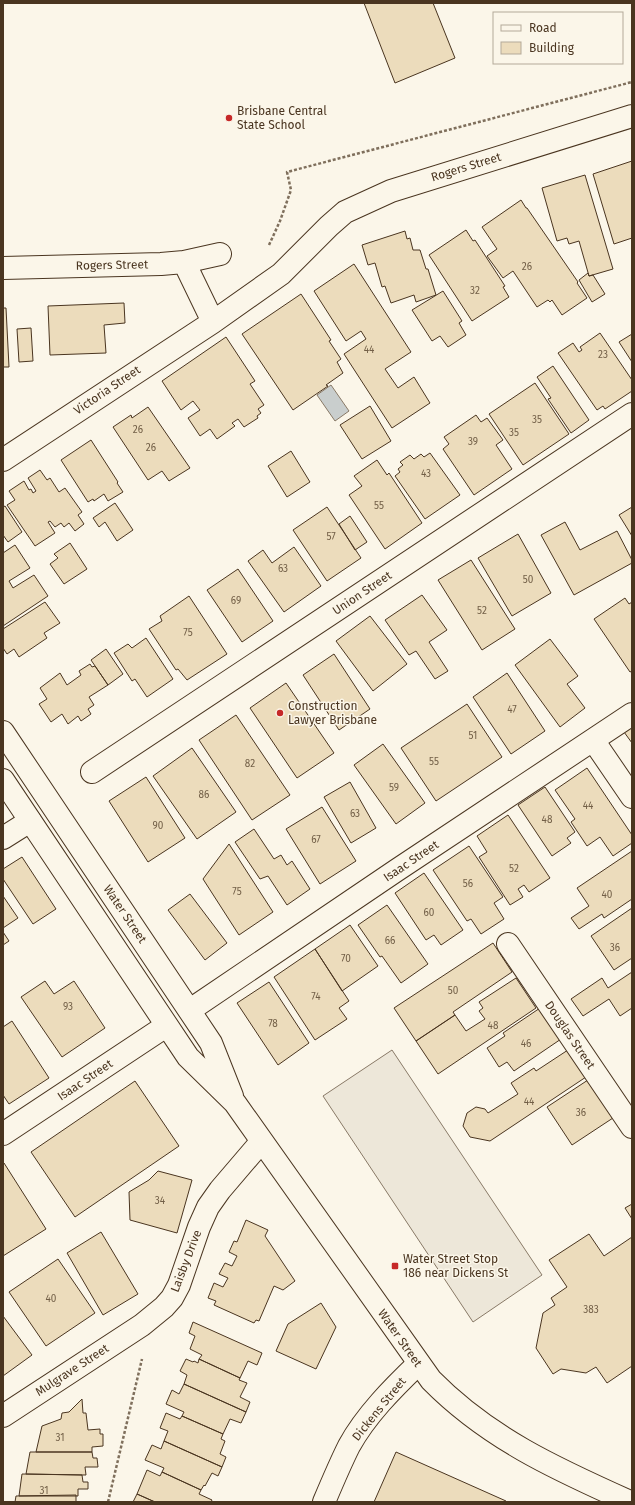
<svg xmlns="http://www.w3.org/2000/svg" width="635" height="1505" font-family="'Fira Sans',sans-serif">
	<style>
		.parking { fill: #ede7d9; stroke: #887966 }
		.water { fill: #c9cecd; stroke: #887966 }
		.building { fill: #ecdcbc; stroke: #4a3520 }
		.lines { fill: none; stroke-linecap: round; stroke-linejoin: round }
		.minor-casing { stroke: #4a3520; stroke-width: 24 }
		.major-casing { stroke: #4a3520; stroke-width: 24 }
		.path { stroke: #7f6f5c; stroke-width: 2.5; stroke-dasharray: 3 2; stroke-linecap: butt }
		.minor { stroke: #fbf6e9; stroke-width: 22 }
		.major { stroke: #fbf6e9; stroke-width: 22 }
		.poi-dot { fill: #c62828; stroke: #fbf6e9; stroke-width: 1.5 }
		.labels { text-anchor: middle; stroke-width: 3; stroke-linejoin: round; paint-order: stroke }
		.number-label { font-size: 10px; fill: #725f47 }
		.poi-label { font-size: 12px; fill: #4a3520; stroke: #fbf6e9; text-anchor: start }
		.street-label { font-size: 12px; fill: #4a3520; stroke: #fbf6e9 }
	</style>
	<rect width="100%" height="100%" fill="#fbf6e9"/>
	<path class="parking" d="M 392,1050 L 542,1275 L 473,1322 L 323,1096 Z"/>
	<path class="water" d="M 331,385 L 349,411 L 335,421 L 317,395 Z"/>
	<path class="building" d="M 364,3 L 433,3 L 455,58 L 395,83 Z
		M 632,161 L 632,238 L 614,244 L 593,174 Z
		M 585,175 L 613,269 L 589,276 L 579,241 L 569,244 L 567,238 L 557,241 L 542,188 Z
		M 521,200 L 526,208 L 527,208 L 578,282 L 577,283 L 587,298 L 562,315 L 552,300 L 550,302 L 548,300 L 537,307 L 513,271 L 503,278 L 487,256 L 497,249 L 482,227 Z
		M 466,230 L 473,241 L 475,240 L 505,286 L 503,287 L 509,297 L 472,321 L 429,255 Z
		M 405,231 L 407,239 L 410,238 L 413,250 L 420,250 L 426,269 L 428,269 L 436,295 L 416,302 L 414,295 L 391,303 L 385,286 L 382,287 L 375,263 L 368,265 L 362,245 Z
		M 354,264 L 411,352 L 385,369 L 398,388 L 414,377 L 430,403 L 392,428 L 344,354 L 366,339 L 361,331 L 346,341 L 314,291 Z
		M 588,273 L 589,276 L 593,275 L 605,294 L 592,302 L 579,280 Z
		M 443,291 L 462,321 L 459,323 L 466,335 L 448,347 L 440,336 L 432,341 L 412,310 Z
		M 301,294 L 331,340 L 329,341 L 341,359 L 337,362 L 343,373 L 326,385 L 328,386 L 293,410 L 242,334 Z
		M 124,303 L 125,323 L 104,325 L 106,353 L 50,355 L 48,306 Z
		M 3,308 L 6,308 L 9,367 L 3,367 Z
		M 31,328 L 33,361 L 19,362 L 17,329 Z
		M 600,333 L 632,380 L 632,391 L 605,409 L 603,406 L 597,410 L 558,353 L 573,343 L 579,352 L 582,350 L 580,347 Z
		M 632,334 L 632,362 L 619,342 Z
		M 226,337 L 255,381 L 250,384 L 264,405 L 258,409 L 261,413 L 257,416 L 258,418 L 244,427 L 238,419 L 232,423 L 235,426 L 217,439 L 210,429 L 200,436 L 188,418 L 200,410 L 193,401 L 181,410 L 162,381 Z
		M 553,366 L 589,420 L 571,433 L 548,399 L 551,398 L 537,377 Z
		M 535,383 L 569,434 L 523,465 L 489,414 Z
		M 370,406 L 391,441 L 362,459 L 340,425 Z
		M 148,407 L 190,468 L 169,481 L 162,471 L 148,480 L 113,427 L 131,415 L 132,418 Z
		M 476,415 L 481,422 L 487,418 L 503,440 L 496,445 L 512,469 L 474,495 L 443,449 L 449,444 L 444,437 Z
		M 91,440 L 118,482 L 117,483 L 123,492 L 108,501 L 104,494 L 94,501 L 93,499 L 88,502 L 61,460 Z
		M 291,451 L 310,482 L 287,497 L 268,466 Z
		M 430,453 L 460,495 L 425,519 L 395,476 L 400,472 L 398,469 L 403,465 L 400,462 L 410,455 L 414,459 L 421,454 L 424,457 Z
		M 377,460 L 387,475 L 389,473 L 422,523 L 385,549 L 349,495 L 362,486 L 354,476 Z
		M 40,470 L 47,480 L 50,478 L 59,492 L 65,488 L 82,512 L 78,515 L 84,524 L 75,531 L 69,523 L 64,527 L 61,523 L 55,527 L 50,521 L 48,522 L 55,533 L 35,546 L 7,505 L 15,500 L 9,491 L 24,481 L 29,490 L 31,489 L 33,493 L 36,491 L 28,478 Z
		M 115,503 L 133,530 L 117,541 L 105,522 L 99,527 L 93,518 Z
		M 5,506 L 22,532 L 8,542 L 3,535 L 3,507 Z
		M 327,507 L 361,558 L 327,581 L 293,530 Z
		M 632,507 L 632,536 L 619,515 Z
		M 350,516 L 367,542 L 355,550 L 339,524 Z
		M 565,522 L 580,550 L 617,531 L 632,560 L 632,563 L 574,595 L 541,535 Z
		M 518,534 L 551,593 L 512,616 L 478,558 Z
		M 70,543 L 87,569 L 64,584 L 50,564 L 58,558 L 54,554 Z
		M 15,545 L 30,568 L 9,581 L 13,588 L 34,575 L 48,596 L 3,626 L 3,553 Z
		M 294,547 L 321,586 L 284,612 L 248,561 L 263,550 L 272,563 Z
		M 471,560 L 515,629 L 482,650 L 438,580 Z
		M 238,569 L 273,621 L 242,642 L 207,590 Z
		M 422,595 L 447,630 L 429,642 L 448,671 L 435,679 L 416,651 L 409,655 L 385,620 Z
		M 189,596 L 227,654 L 187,680 L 178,669 L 176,670 L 149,629 L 162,621 L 160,616 Z
		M 625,598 L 629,604 L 632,602 L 632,671 L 630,672 L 594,619 Z
		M 45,602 L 60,623 L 44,633 L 47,638 L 19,657 L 14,649 L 7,654 L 3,648 L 3,629 Z
		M 370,616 L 407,664 L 373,691 L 336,641 Z
		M 146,638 L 173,679 L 147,697 L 135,679 L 132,681 L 114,653 L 128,644 L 132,648 Z
		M 550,639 L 578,676 L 567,684 L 585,708 L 560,727 L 515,665 Z
		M 106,649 L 123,674 L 108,685 L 91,660 Z
		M 334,654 L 370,709 L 339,730 L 303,675 Z
		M 90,664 L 92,667 L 95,666 L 108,685 L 89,697 L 94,705 L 88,709 L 91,714 L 81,721 L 78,716 L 68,724 L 62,714 L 51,722 L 39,704 L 47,699 L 40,688 L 60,673 L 67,685 L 81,675 L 79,671 Z
		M 507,673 L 545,731 L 511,754 L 473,697 Z
		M 286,683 L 334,753 L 297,778 L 250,708 Z
		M 467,704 L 502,757 L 436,801 L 401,748 Z
		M 236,715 L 290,795 L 252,820 L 199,740 Z
		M 632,727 L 632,743 L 624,732 Z
		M 383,744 L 425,803 L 396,824 L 354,765 Z
		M 192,748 L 236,812 L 197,839 L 153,776 Z
		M 587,768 L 632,835 L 632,843 L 613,856 L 600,837 L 587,846 L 571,822 L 575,819 L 555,790 Z
		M 146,777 L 185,838 L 148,862 L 109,801 Z
		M 350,782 L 376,828 L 351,843 L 324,797 Z
		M 545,787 L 575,832 L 567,838 L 571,843 L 552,856 L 518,805 Z
		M 322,807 L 356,861 L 320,884 L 286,829 Z
		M 508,815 L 550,878 L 529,892 L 524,885 L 518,889 L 523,897 L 510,905 L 479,857 L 487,852 L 477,836 Z
		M 254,829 L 274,859 L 281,855 L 287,865 L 292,861 L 310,889 L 287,905 L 268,876 L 260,879 L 235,842 Z
		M 229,844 L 273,912 L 239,935 L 203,879 Z
		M 469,846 L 503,897 L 494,903 L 504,919 L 481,934 L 471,919 L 467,921 L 433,870 Z
		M 632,851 L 632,899 L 604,918 L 602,914 L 579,929 L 571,918 L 589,906 L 577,888 Z
		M 22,857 L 56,909 L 33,924 L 3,879 L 3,869 Z
		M 424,873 L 463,930 L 441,945 L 434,935 L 426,940 L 395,893 Z
		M 190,894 L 227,943 L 205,960 L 168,910 Z
		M 3,896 L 18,918 L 3,928 Z
		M 387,905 L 428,964 L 401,983 L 382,956 L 380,957 L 358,925 Z
		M 632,908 L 632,958 L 614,970 L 591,936 Z
		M 350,925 L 378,966 L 342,991 L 315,949 Z
		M 3,932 L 9,941 L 3,945 Z
		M 493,943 L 512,972 L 453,1012 L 455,1015 L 416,1041 L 394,1008 Z
		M 315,949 L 349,1001 L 339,1008 L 347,1019 L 315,1040 L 274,977 Z
		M 632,972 L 632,1008 L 620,1016 L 609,999 L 583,1016 L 571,999 L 602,978 L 608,988 Z
		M 516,978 L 536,1008 L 438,1074 L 416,1041 L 455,1015 L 466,1031 L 485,1019 L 479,1011 L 483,1008 L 479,1002 Z
		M 45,981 L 54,994 L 74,981 L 105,1028 L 62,1057 L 21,997 Z
		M 269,982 L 309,1043 L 278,1065 L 237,1003 Z
		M 543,1006 L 564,1037 L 514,1071 L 507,1062 L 499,1067 L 487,1048 L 505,1036 L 503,1033 Z
		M 12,1021 L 49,1078 L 9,1104 L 3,1095 L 3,1027 Z
		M 571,1048 L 589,1075 L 490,1141 L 470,1137 L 463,1126 L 467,1113 L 476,1107 L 485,1109 L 488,1113 L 518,1094 L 511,1083 L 534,1068 L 536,1071 Z
		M 591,1078 L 616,1116 L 572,1145 L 547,1107 Z
		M 135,1081 L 179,1146 L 75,1217 L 31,1152 Z
		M 4,1163 L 46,1229 L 3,1256 L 3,1164 Z
		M 158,1171 L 192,1180 L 177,1233 L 130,1220 L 129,1192 L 149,1180 Z
		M 632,1204 L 632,1219 L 625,1208 Z
		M 246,1220 L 268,1230 L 265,1236 L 295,1281 L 283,1290 L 274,1286 L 259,1321 L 256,1320 L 254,1323 L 214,1305 L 216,1301 L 208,1298 L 214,1283 L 223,1287 L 228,1278 L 219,1274 L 225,1263 L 232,1266 L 237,1256 L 229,1252 L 234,1241 L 237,1242 Z
		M 101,1232 L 138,1294 L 103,1315 L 67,1253 Z
		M 589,1234 L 604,1256 L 632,1237 L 632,1366 L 607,1383 L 596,1367 L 586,1373 L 561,1369 L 553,1374 L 536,1348 L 543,1313 L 555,1305 L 551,1298 L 567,1287 L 549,1260 Z
		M 58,1259 L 95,1313 L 46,1346 L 9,1292 Z
		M 321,1303 L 336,1327 L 316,1369 L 276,1351 L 288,1324 Z
		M 3,1316 L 32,1355 L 3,1376 Z
		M 193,1322 L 262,1353 L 257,1365 L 248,1361 L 240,1378 L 199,1359 L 202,1355 L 190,1349 L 195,1336 L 189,1333 Z
		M 186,1359 L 193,1362 L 194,1361 L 198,1363 L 199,1359 L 240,1378 L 239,1380 L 247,1383 L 240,1397 L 250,1402 L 246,1412 L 184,1384 L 187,1375 L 180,1371 Z
		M 184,1384 L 246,1412 L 241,1423 L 230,1419 L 223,1434 L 182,1416 L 184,1412 L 166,1404 L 172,1390 L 179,1394 Z
		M 82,1399 L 83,1413 L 86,1413 L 88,1430 L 100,1429 L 100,1434 L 103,1434 L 103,1446 L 92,1447 L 92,1452 L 36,1452 L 42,1426 L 61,1419 L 62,1413 L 69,1412 Z
		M 166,1413 L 180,1419 L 182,1416 L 223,1434 L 221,1439 L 225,1441 L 220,1454 L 226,1457 L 222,1467 L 164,1441 L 168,1431 L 160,1428 Z
		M 164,1441 L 222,1467 L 218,1476 L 212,1473 L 205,1486 L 204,1485 L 201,1490 L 162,1472 L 164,1468 L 145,1460 L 152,1445 L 161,1449 Z
		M 30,1452 L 92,1452 L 93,1458 L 97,1458 L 98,1467 L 85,1467 L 86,1475 L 26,1474 Z
		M 396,1452 L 506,1501 L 505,1502 L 374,1502 Z
		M 147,1470 L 160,1476 L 162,1472 L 201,1490 L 199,1494 L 212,1500 L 211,1502 L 155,1502 L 137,1494 Z
		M 22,1474 L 82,1475 L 83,1482 L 88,1482 L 88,1489 L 78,1489 L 78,1496 L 19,1496 Z
		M 137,1494 L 155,1502 L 133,1502 Z
		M 76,1495 L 76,1502 L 83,1502 L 15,1502 L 16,1496 Z"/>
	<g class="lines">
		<g class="minor-casing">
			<path id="minor" d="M 184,262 L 213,322
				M 3,268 L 161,264 L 184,262 L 220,254
				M 3,460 L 213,322 L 281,274 L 329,226 L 345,212 L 391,191 L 632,116
				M 593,740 L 632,797
				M 92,772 L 632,414
				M 3,838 L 30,821
				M 508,944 L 632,1127
				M 190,1010 L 397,870 L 632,714
				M 3,1134 L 166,1026
				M 3,1416 L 142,1325 L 164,1307 L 172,1298 L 179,1285 L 199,1227 L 208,1207 L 220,1190 L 261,1142
				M 324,1502 C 332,1483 340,1464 349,1446 C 366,1415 393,1388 418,1364"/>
		</g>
		<g class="major-casing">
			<path id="major" d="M 3,732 L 211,1043 L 232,1096
				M 3,780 L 188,1057 L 235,1103 L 431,1380 C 488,1438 556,1469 630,1502"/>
		</g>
		<path class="path" d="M 269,245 L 280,221 L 291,190 L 287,172 L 632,82
			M 108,1502 L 142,1359"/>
		<use href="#minor" class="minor"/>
		<use href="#major" class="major"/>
	</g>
	<g class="poi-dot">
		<circle cx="229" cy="118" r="4"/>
		<circle cx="280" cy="713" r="4"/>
		<rect x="391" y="1262" width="8" height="8" rx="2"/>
	</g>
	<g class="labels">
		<g class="number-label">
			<text x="527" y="270">26</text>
			<text x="475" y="294">32</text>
			<text x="369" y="353">44</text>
			<text x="603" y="358">23</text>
			<text x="537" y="423">35</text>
			<text x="138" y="433">26</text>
			<text x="514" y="436">35</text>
			<text x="473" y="445">39</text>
			<text x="151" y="451">26</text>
			<text x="426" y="477">43</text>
			<text x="379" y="509">55</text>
			<text x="331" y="540">57</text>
			<text x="283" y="572">63</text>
			<text x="528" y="583">50</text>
			<text x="236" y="604">69</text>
			<text x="482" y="614">52</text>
			<text x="188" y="636">75</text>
			<text x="512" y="713">47</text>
			<text x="473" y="739">51</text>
			<text x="434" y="765">55</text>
			<text x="250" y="767">82</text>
			<text x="394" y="791">59</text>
			<text x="204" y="798">86</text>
			<text x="588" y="809">44</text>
			<text x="355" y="817">63</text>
			<text x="547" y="823">48</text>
			<text x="158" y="829">90</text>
			<text x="316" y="843">67</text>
			<text x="514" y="872">52</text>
			<text x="468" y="887">56</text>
			<text x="237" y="895">75</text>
			<text x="607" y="898">40</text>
			<text x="429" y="916">60</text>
			<text x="390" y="944">66</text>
			<text x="615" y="951">36</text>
			<text x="346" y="962">70</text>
			<text x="453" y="994">50</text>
			<text x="316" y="1000">74</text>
			<text x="68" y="1010">93</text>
			<text x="273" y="1027">78</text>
			<text x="493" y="1029">48</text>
			<text x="526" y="1047">46</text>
			<text x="529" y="1105">44</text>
			<text x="581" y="1116">36</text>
			<text x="160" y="1204">34</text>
			<text x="51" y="1302">40</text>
			<text x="591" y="1313">383</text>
			<text x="60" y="1441">31</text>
			<text x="44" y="1494">31</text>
		</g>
		<g class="poi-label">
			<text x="237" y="115">Brisbane Central<tspan x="237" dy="14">State School</tspan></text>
			<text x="288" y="710">Construction<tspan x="288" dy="14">Lawyer Brisbane</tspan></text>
			<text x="403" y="1263">Water Street Stop<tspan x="403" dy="14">186 near Dickens St</tspan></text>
		</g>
		<g class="street-label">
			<text transform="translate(466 167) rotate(-17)" y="4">Rogers Street</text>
			<text transform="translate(112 265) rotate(-1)" y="4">Rogers Street</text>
			<text transform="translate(107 390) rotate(-34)" y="4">Victoria Street</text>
			<text transform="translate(362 593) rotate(-34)" y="4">Union Street</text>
			<text transform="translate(411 861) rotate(-34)" y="4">Isaac Street</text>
			<text transform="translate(125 914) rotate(56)" y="4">Water Street</text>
			<text transform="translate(570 1035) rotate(56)" y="4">Douglas Street</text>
			<text transform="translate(85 1080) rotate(-34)" y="4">Isaac Street</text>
			<text transform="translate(186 1261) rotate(-69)" y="4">Laisby Drive</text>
			<text transform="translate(400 1338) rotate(55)" y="4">Water Street</text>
			<text transform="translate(72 1370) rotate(-33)" y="4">Mulgrave Street</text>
			<text transform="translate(379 1409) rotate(-51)" y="4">Dickens Street</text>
		</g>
	</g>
	<rect width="635" height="1505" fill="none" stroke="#4a3520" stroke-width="8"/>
	<rect x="493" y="12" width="130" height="52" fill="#fbf6e9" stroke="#b4a999"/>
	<rect x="501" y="25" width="20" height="6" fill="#fbf6e9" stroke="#b4a999"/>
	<text x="529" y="32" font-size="12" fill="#4a3520">Road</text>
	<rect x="501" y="42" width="20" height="12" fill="#ecdcbc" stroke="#b4a999"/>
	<text x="529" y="52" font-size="12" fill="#4a3520">Building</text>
</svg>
